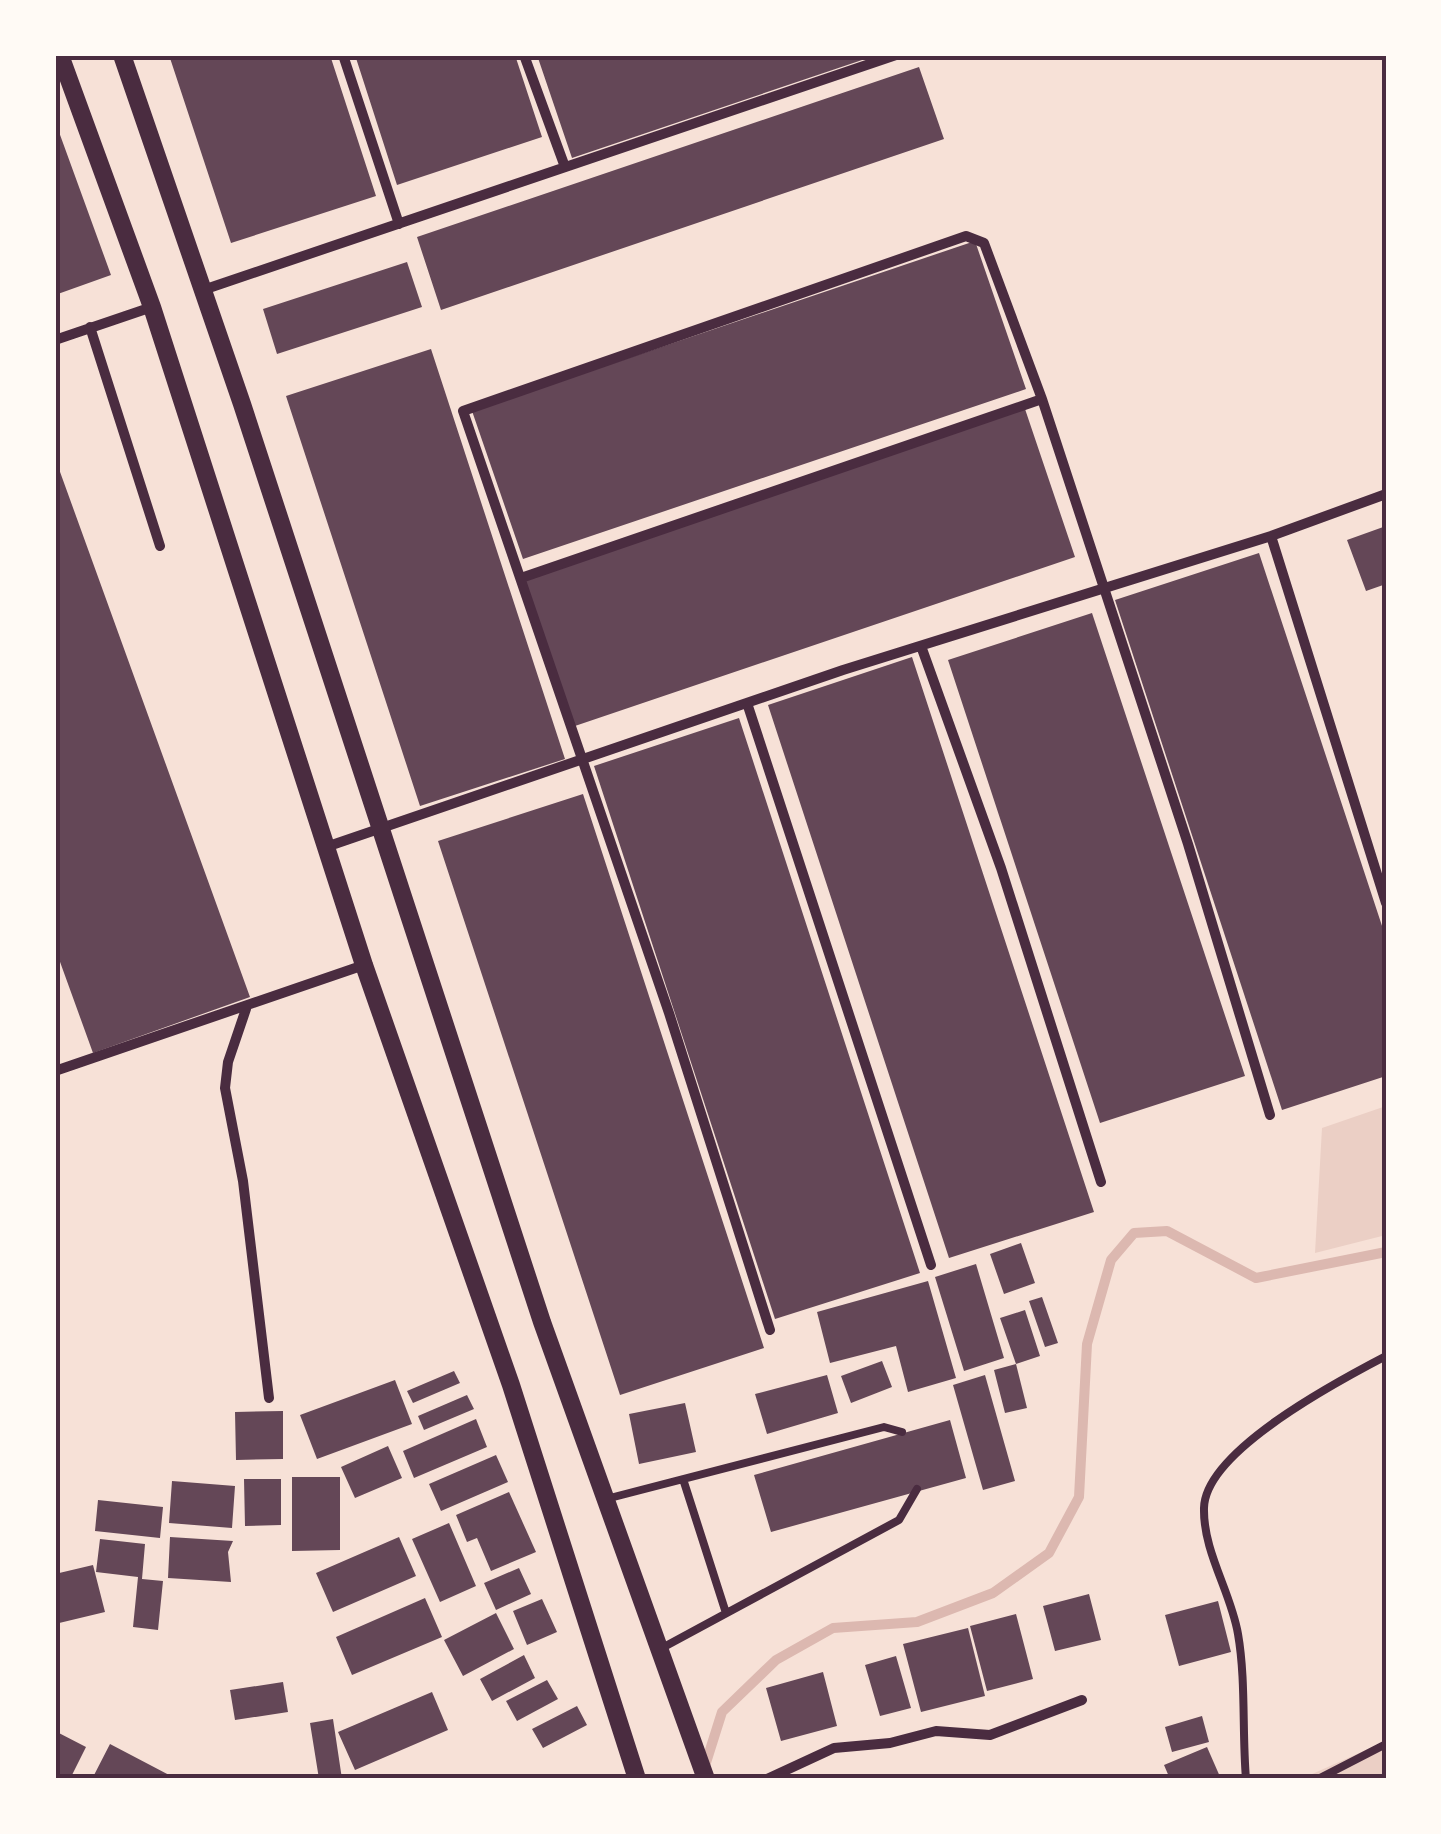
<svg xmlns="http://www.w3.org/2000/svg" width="1441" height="1834" font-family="'Alegreya Sans',sans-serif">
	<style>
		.green { fill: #ebcfc5 }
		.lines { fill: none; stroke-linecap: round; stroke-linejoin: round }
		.stream { stroke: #dcb8b0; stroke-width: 10 }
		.building { fill: #644757 }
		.service { stroke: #4a2c40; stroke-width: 8 }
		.minor { stroke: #4a2c40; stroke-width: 10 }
		.tertiary { stroke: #4a2c40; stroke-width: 18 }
		.neatline { fill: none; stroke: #4a2c40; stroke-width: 4 }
	</style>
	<rect width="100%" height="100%" fill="#f7e1d7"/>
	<path class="green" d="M 1386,1106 L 1386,1235 L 1315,1253 L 1322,1128 Z
		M 1386,1741 L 1386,1779 L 1301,1779 Z"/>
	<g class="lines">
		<path class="stream" d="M 704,1769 L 722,1712 L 776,1660 L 833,1628 L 917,1622 L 993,1593 L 1049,1553 L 1079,1497 L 1087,1344 L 1111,1260 L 1134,1233 L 1167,1231 L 1256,1278 L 1386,1252"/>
	</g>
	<path class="building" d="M 169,55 L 330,55 L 376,196 L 231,243 Z
		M 355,55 L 515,55 L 542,137 L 397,185 Z
		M 537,55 L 874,55 L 874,56 L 572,158 Z
		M 919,67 L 944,139 L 441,310 L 417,237 Z
		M 55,121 L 111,275 L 55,295 Z
		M 975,241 L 1026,389 L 523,559 L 472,411 Z
		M 407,262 L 422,307 L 277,354 L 263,309 Z
		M 431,349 L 565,759 L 420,806 L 286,396 Z
		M 1025,409 L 1075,557 L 572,727 L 522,580 Z
		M 55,458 L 250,997 L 93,1053 L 55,948 Z
		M 1386,526 L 1386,584 L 1366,591 L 1347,540 Z
		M 1259,553 L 1386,938 L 1386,1076 L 1282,1110 L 1115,600 Z
		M 1092,613 L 1245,1076 L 1100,1123 L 948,660 Z
		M 912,657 L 1094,1212 L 949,1258 L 768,705 Z
		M 739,718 L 920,1273 L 775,1319 L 594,766 Z
		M 583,794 L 764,1348 L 620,1395 L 438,841 Z
		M 1021,1243 L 1035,1283 L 1004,1294 L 990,1254 Z
		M 976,1264 L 1004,1358 L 964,1371 L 935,1277 Z
		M 928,1281 L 956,1378 L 908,1392 L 896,1346 L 830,1363 L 817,1312 Z
		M 1042,1297 L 1058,1343 L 1045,1347 L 1029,1301 Z
		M 1025,1310 L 1040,1356 L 1016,1364 L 1027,1408 L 1005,1413 L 994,1370 L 1016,1364 L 1000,1318 Z
		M 882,1361 L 892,1387 L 851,1403 L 841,1376 Z
		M 454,1371 L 460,1383 L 413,1403 L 407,1391 Z
		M 827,1375 L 838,1413 L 767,1434 L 755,1394 Z
		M 985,1375 L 1015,1481 L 983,1490 L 953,1385 Z
		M 395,1380 L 412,1424 L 317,1459 L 300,1415 Z
		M 467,1395 L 474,1409 L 424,1430 L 418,1416 Z
		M 685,1403 L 696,1452 L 639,1464 L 629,1414 Z
		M 283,1411 L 283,1459 L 236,1460 L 235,1412 Z
		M 476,1419 L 487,1447 L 414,1478 L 403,1451 Z
		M 950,1420 L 966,1478 L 771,1532 L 754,1475 Z
		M 388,1446 L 402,1478 L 355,1498 L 341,1467 Z
		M 496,1455 L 508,1482 L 441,1511 L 429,1484 Z
		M 292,1477 L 340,1477 L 340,1550 L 292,1551 Z
		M 244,1479 L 281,1479 L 281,1525 L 245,1526 Z
		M 172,1481 L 235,1486 L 232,1528 L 169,1523 Z
		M 509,1492 L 536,1552 L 491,1571 L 477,1538 L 467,1542 L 456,1515 Z
		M 98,1500 L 163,1507 L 160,1538 L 95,1531 Z
		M 449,1523 L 476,1586 L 440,1602 L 412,1539 Z
		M 170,1537 L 233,1541 L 228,1552 L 231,1582 L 168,1578 Z
		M 399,1537 L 416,1576 L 333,1612 L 316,1573 Z
		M 100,1539 L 145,1544 L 142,1579 L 163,1581 L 158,1630 L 133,1627 L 138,1577 L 96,1572 Z
		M 93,1565 L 105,1612 L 55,1624 L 55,1574 Z
		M 519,1568 L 531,1594 L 496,1610 L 484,1583 Z
		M 1089,1594 L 1101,1640 L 1055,1651 L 1043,1606 Z
		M 425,1598 L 442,1637 L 352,1675 L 336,1637 Z
		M 542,1599 L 557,1632 L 527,1645 L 513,1611 Z
		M 1218,1601 L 1231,1652 L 1179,1666 L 1165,1615 Z
		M 496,1613 L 514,1649 L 463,1676 L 444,1640 Z
		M 1016,1614 L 1033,1679 L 987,1691 L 970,1626 Z
		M 968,1628 L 985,1696 L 921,1712 L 903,1644 Z
		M 524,1655 L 535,1678 L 492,1701 L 480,1679 Z
		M 896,1656 L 911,1708 L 880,1716 L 865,1665 Z
		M 823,1672 L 837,1726 L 781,1741 L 766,1688 Z
		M 547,1680 L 558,1699 L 517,1721 L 506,1701 Z
		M 283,1682 L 288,1712 L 235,1720 L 230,1690 Z
		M 432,1692 L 448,1730 L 355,1770 L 338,1732 Z
		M 577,1706 L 587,1725 L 543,1748 L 532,1729 Z
		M 1202,1716 L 1209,1742 L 1172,1752 L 1165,1727 Z
		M 333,1719 L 342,1779 L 319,1779 L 310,1723 Z
		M 55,1731 L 86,1747 L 70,1779 L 55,1779 Z
		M 110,1744 L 171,1776 L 169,1779 L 92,1779 Z
		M 1207,1747 L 1221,1779 L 1170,1779 L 1164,1765 Z"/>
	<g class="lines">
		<path class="service" d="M 683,1479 L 726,1613
			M 606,1499 L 884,1427 L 902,1432
			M 662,1648 L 899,1520 L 917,1489
			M 1246,1779 C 1242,1731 1246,1680 1238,1634 C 1231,1592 1203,1552 1204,1508 C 1205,1451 1338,1381 1386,1356
			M 1318,1779 L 1386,1744"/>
		<path class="minor" d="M 343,55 L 399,224
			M 524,55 L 565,167
			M 203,290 L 896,55
			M 90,327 L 160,546
			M 55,340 L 152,307
			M 1271,536 L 1386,903
			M 521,578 L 1042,399
			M 921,646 L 1001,868 L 1101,1182
			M 747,703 L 931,1265
			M 326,847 L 843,670 L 1271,536 L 1386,494
			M 246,1009 L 228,1062 L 225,1088 L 243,1181 L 269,1398
			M 55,1071 L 364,965
			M 770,1330 L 669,1013 L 463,411 L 966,236 L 984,243 L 1042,399 L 1188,844 L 1270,1115
			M 767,1779 L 834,1748 L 890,1743 L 936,1731 L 990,1735 L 1082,1700"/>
		<path class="tertiary" d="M 60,55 L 152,307 L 364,965 L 511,1385 L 637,1779
			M 122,55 L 242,404 L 542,1322 L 706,1779"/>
	</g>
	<rect width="1441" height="1834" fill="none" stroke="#fffaf5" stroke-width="115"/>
	<rect x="58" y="58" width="1326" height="1718" class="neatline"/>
</svg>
